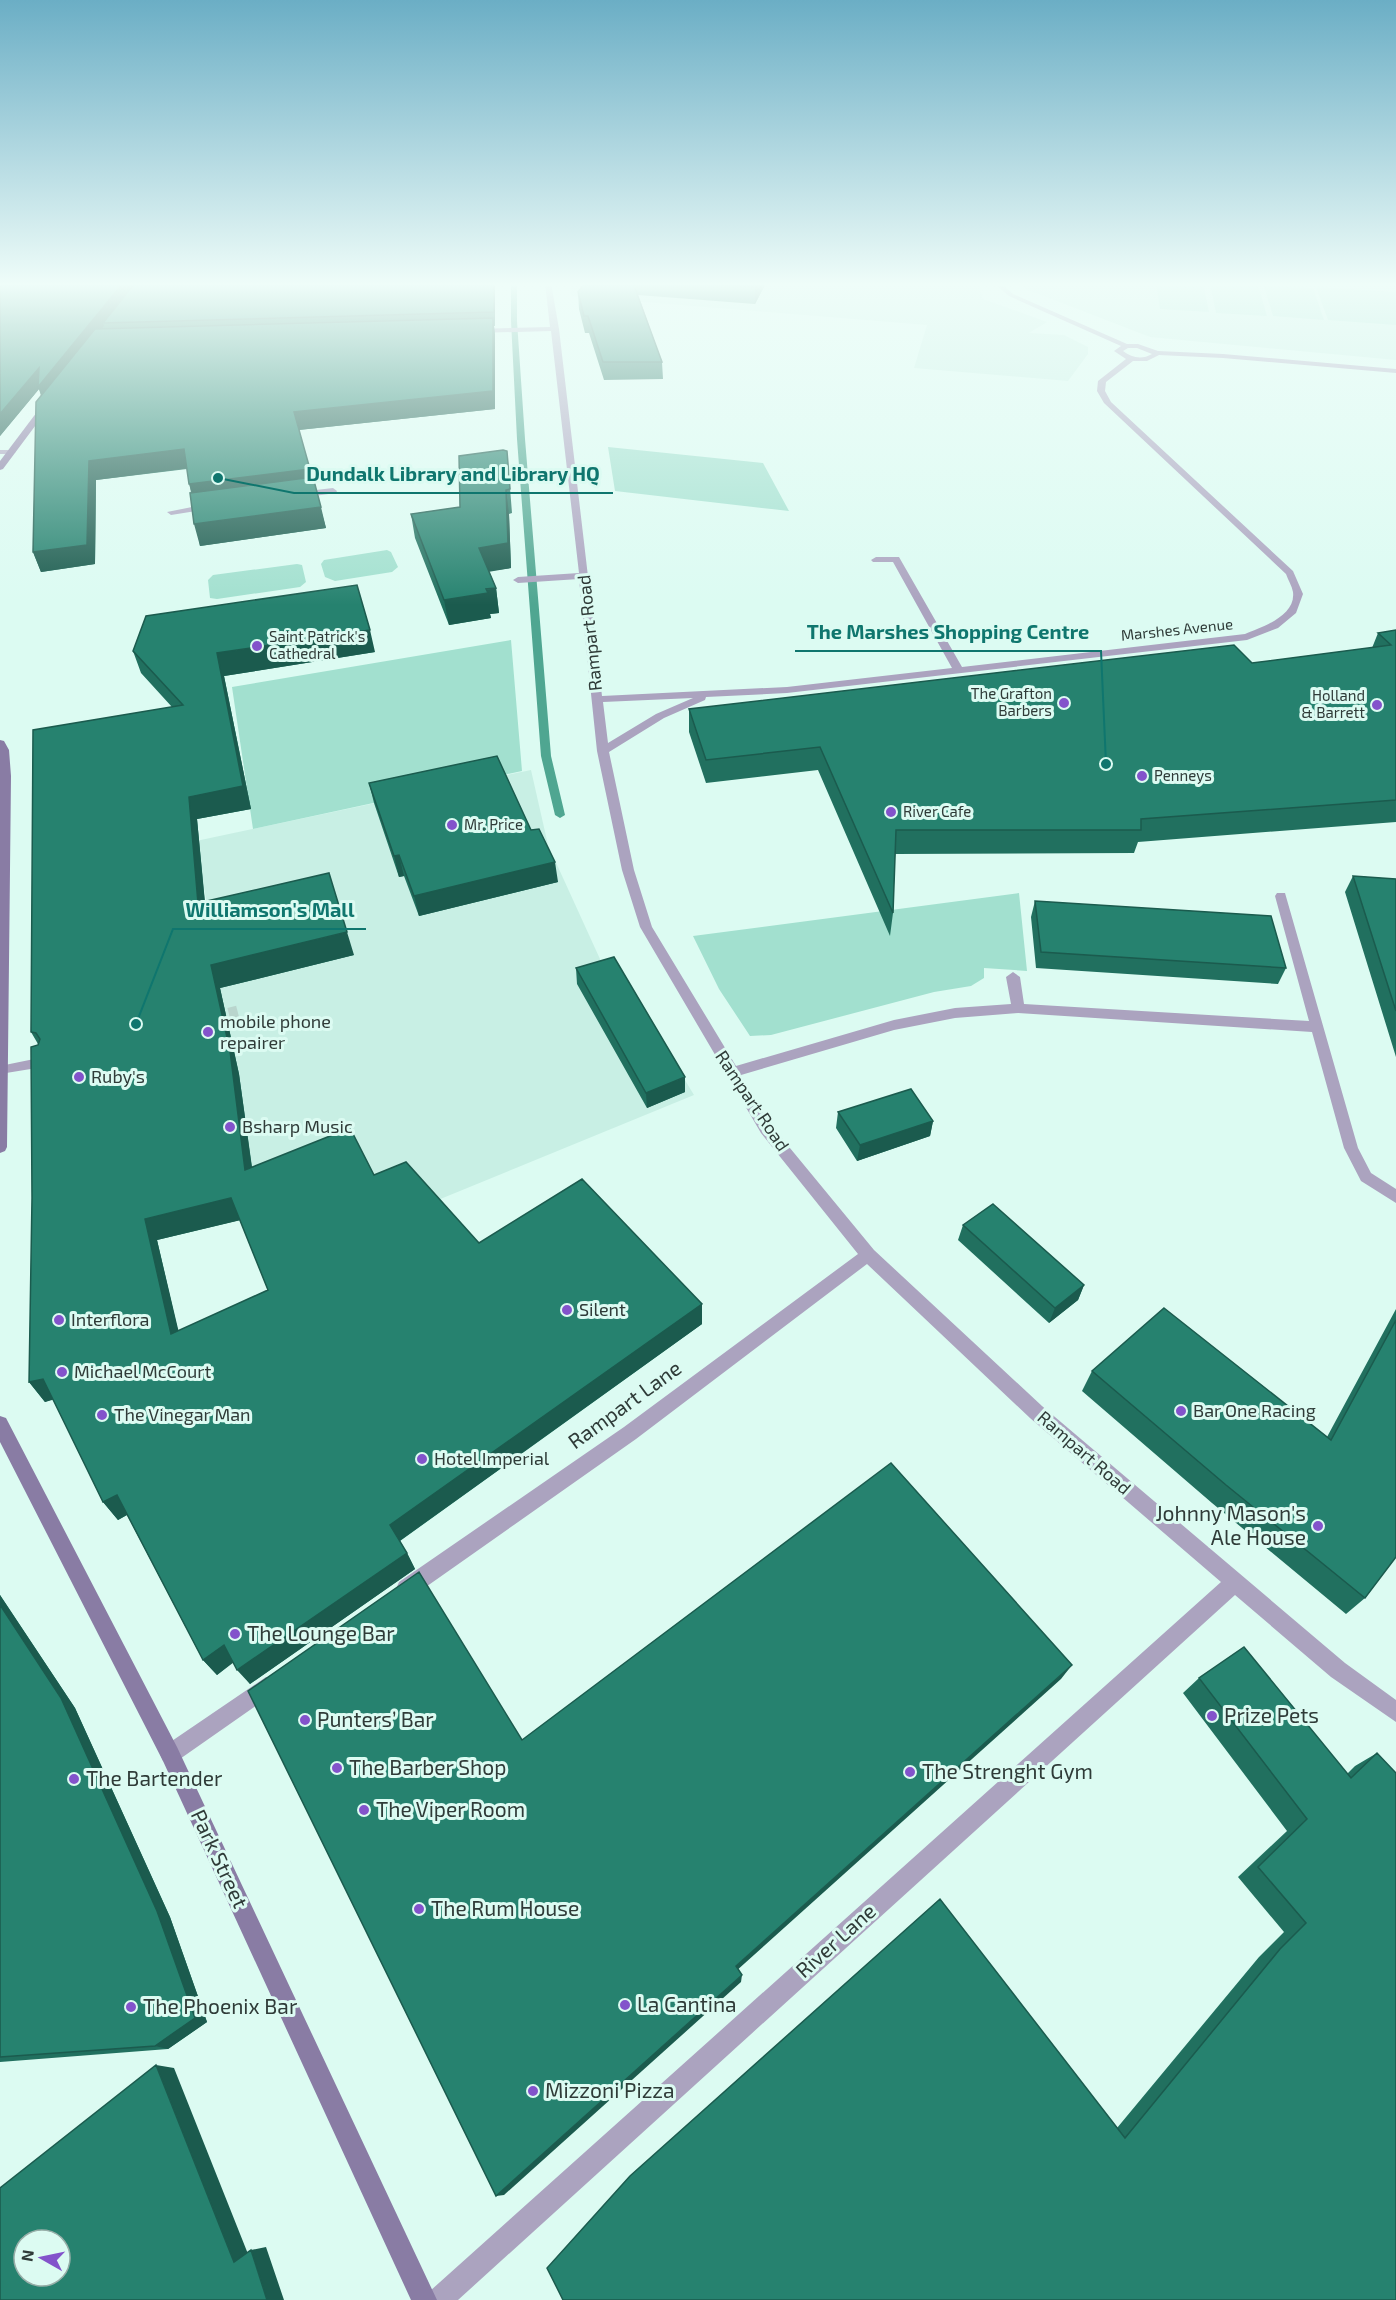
<svg xmlns="http://www.w3.org/2000/svg" width="1396" height="2300" font-family="'Exo 2',sans-serif">
	<style>
		.built { fill: #c8efe4 }
		.green { fill: #a2e0cf }
		.lines { fill: none; stroke-linecap: round; stroke-linejoin: round }
		.stream { fill: #4fa691; fill-rule: evenodd }
		.street-tunnel { stroke: #b9d5cd; stroke-width: 15; stroke-dasharray: 15 8; stroke-linecap: butt }
		.street { fill: #aba3bf; fill-rule: evenodd }
		.secondary { fill: #897ca4; fill-rule: evenodd }
		.wall { fill: #21705f; fill-rule: evenodd }
		.shaded-wall { fill: #1b5b4e }
		.building { fill: #26826f; stroke: #1b5b4e; stroke-width: 1.5; fill-rule: evenodd }
		.poi-dot { fill: #8353cb; stroke: #dcfbf2; stroke-width: 2 }
		.labels { text-anchor: middle; stroke-width: 6; stroke-linejoin: round; paint-order: stroke }
		.far-street-label { font-size: 15px; fill: #2f3b38; stroke: #dcfbf2 }
		.far-poi-label { font-size: 15px; fill: #2f3b38; stroke: #dcfbf2; text-anchor: start }
		.street-label { font-size: 18px; fill: #2f3b38; stroke: #dcfbf2 }
		.poi-label { font-size: 18px; fill: #2f3b38; stroke: #dcfbf2; text-anchor: start }
		.near-street-label { font-size: 21px; fill: #2f3b38; stroke: #dcfbf2 }
		.near-poi-label { font-size: 21px; fill: #2f3b38; stroke: #dcfbf2; text-anchor: start }
		.leader { fill: none; stroke: #0f766e; stroke-width: 2 }
		.callout-dot { fill: #0f766e; stroke: #dcfbf2; stroke-width: 2 }
		.callout-label { font-size: 20px; text-anchor: middle; font-weight: bold; fill: #0f766e; stroke: #dcfbf2; stroke-width: 6; stroke-linejoin: round; paint-order: stroke }
	</style>
	<rect width="100%" height="100%" fill="#dcfbf2"/>
	<path class="built" d="M 570,283 L 978,283 L 983,299 L 1047,322 L 1029,333 L 1064,335 L 1088,347 L 1088,354 L 1068,381 L 914,368 L 927,325 L 571,296 Z
		M 1016,283 L 1396,283 L 1396,360 L 1150,337 L 1031,291 Z
		M 531,770 L 548,845 L 605,970 L 616,966 L 694,1095 L 262,1272 L 227,1190 L 210,922 L 196,841 Z"/>
	<path class="green" d="M 1156,283 L 1203,283 L 1209,312 L 1160,309 Z
		M 1210,283 L 1258,285 L 1267,316 L 1216,313 Z
		M 1264,286 L 1313,288 L 1324,320 L 1273,316 Z
		M 1316,287 L 1396,292 L 1396,325 L 1328,320 Z
		M 608,447 L 763,463 L 789,511 L 615,491 Z
		M 387,550 L 391,552 L 398,567 L 392,572 L 335,581 L 325,577 L 321,564 L 324,560 Z
		M 297,564 L 302,565 L 306,582 L 300,587 L 217,599 L 210,598 L 208,580 L 213,575 Z
		M 511,640 L 522,771 L 253,829 L 232,687 Z
		M 1019,893 L 1027,971 L 984,968 L 984,978 L 971,986 L 934,992 L 771,1035 L 750,1036 L 719,989 L 693,936 Z"/>
	<g class="lines">
		<path class="stream" d="M 511,283 L 517,283 L 517,321 L 525,439 L 551,756 L 565,815 L 560,818 L 555,815 L 541,756 L 517,439 L 511,321 Z"/>
		<path class="street-tunnel" d="M 207,1021 L 238,1013"/>
		<path class="street" d="M 545,283 L 551,283 L 559,329 L 602,696 L 787,687 L 952,668 L 893,562 L 873,562 L 871,560 L 876,557 L 899,557 L 962,667 L 1245,634 C 1262,627 1296,616 1293,592 C 1292,586 1288,580 1286,574 L 1104,403 L 1097,391 L 1098,381 L 1126,359 L 1114,351 L 1121,346 L 1009,296 L 994,283 L 1001,283 L 1013,294 L 1127,344 L 1138,344 L 1158,351 L 1223,354 L 1396,369 L 1396,373 L 1223,358 L 1159,355 L 1147,361 L 1133,361 L 1106,382 L 1105,391 L 1111,402 L 1293,571 L 1303,594 L 1296,613 L 1278,628 L 1247,640 L 787,693 L 706,697 L 705,700 L 664,718 L 609,752 L 634,870 L 652,927 L 736,1066 L 894,1020 L 955,1008 L 1011,1004 L 1006,977 L 1013,972 L 1020,977 L 1024,1004 L 1309,1021 L 1275,896 L 1277,893 L 1285,893 L 1358,1148 L 1371,1173 L 1396,1189 L 1396,1203 L 1361,1181 L 1344,1148 L 1312,1032 L 1018,1013 L 955,1018 L 894,1030 L 741,1075 L 771,1125 L 874,1250 L 1042,1406 L 1345,1663 L 1396,1700 L 1396,1722 L 1331,1677 L 1235,1595 L 458,2300 L 426,2300 L 430,2291 L 1221,1582 L 1030,1418 L 867,1264 L 636,1439 L 413,1596 L 406,1599 L 399,1596 L 396,1589 L 399,1582 L 624,1427 L 858,1254 L 761,1133 L 640,927 L 622,870 L 597,751 L 579,579 L 518,583 L 513,580 L 518,577 L 579,573 L 551,331 L 475,333 L 471,331 L 475,329 L 550,327 ZM 1128,348 L 1137,348 L 1152,354 C 1142,360 1132,358 1123,351 ZM 693,698 L 656,714 L 608,743 L 603,702 Z
			M 0,450 L 12,450 L 16,452 L 12,454 L 0,454 Z
			M 333,488 L 337,491 L 336,493 L 299,498 L 295,495 L 299,492 Z
			M 212,503 L 215,504 L 215,508 L 171,515 L 167,512 Z
			M 44,1057 L 49,1058 L 51,1062 L 49,1066 L 0,1074 L 0,1066 Z
			M 266,1677 L 273,1680 L 276,1687 L 273,1694 L 177,1761 L 170,1764 L 163,1761 L 160,1754 L 163,1747 Z"/>
		<path class="secondary" d="M 46,400 L 53,402 L 3,469 L 0,470 L 0,461 Z
			M 0,740 L 4,741 L 9,750 L 11,776 L 7,1147 L 5,1151 L 0,1153 Z
			M 0,1416 L 6,1418 L 177,1747 L 437,2300 L 411,2300 L 163,1761 L 0,1442 Z"/>
	</g>
	<path class="wall" d="M 0,283 L 495,283 L 495,326 L 494,326 L 495,335 L 495,409 L 299,430 L 326,528 L 200,546 L 187,469 L 96,480 L 95,564 L 41,572 L 33,552 L 41,396 L 39,389 L 0,436 Z
		M 585,283 L 766,283 L 755,304 L 638,295 L 662,362 L 663,379 L 604,380 L 589,333 L 585,333 L 579,309 L 578,292 Z
		M 509,475 L 512,513 L 509,514 L 511,568 L 489,571 L 496,588 L 499,613 L 490,614 L 491,618 L 449,625 L 415,538 L 411,514 L 460,507 Z
		M 1396,630 L 1396,822 L 1138,842 L 1134,853 L 895,854 L 893,913 L 890,936 L 818,770 L 706,783 L 689,732 L 689,709 L 1252,663 L 1372,648 L 1378,633 Z
		M 133,651 L 375,652 L 224,676 L 251,809 L 197,819 L 205,902 L 354,955 L 220,988 L 239,1074 L 252,1167 L 374,1175 L 479,1243 L 702,1304 L 702,1324 L 400,1541 L 407,1553 L 415,1569 L 250,1684 L 233,1662 L 217,1675 L 203,1660 L 127,1515 L 118,1520 L 103,1502 L 53,1399 L 45,1402 L 29,1382 L 38,1044 L 31,1032 L 172,707 L 141,673 ZM 240,1220 L 268,1290 L 178,1331 L 157,1240 Z
		M 369,783 L 531,830 L 558,882 L 419,916 L 404,876 L 399,877 L 374,803 Z
		M 1353,876 L 1396,879 L 1396,1057 L 1345,892 Z
		M 1035,901 L 1286,968 L 1278,984 L 1036,968 L 1031,917 Z
		M 576,968 L 685,1092 L 647,1108 L 577,984 Z
		M 838,1112 L 933,1121 L 930,1136 L 857,1161 L 836,1128 Z
		M 963,1225 L 1084,1285 L 1078,1300 L 1049,1323 L 958,1240 Z
		M 1396,1309 L 1396,1557 L 1365,1598 L 1346,1614 L 1212,1503 L 1082,1391 L 1092,1371 L 1327,1437 Z
		M 0,1595 L 75,1708 L 170,1917 L 207,2022 L 168,2049 L 0,2062 Z
		M 1199,1678 L 1347,1774 L 1355,1766 L 1377,1753 L 1396,2300 L 563,2300 L 1117,2128 L 1259,1957 L 1284,1932 L 1238,1877 L 1287,1831 L 1183,1693 Z"/>
	<path class="shaded-wall" d="M 123,283 L 138,283 L 103,323 L 104,326 L 44,402 L 39,389 L 0,436 L 0,414 L 39,368 Z
		M 494,283 L 495,283 L 495,326 L 494,312 Z
		M 758,283 L 766,283 L 755,304 L 755,287 Z
		M 493,318 L 495,335 L 495,409 L 298,430 L 294,412 Z
		M 184,449 L 190,468 L 96,480 L 95,564 L 41,572 L 33,552 L 89,461 Z
		M 310,469 L 315,488 L 195,504 L 189,484 Z
		M 506,490 L 509,514 L 511,568 L 482,573 L 479,548 Z
		M 321,507 L 326,528 L 200,546 L 194,524 Z
		M 496,588 L 499,613 L 490,614 L 491,618 L 449,625 L 444,600 Z
		M 370,630 L 375,652 L 224,676 L 251,809 L 197,819 L 207,926 L 198,903 L 189,797 L 217,653 Z
		M 399,855 L 404,876 L 399,877 L 394,856 Z
		M 555,862 L 558,882 L 419,916 L 414,896 Z
		M 347,932 L 354,955 L 220,988 L 239,1074 L 255,1191 L 245,1170 L 211,965 Z
		M 685,1077 L 685,1092 L 647,1108 L 646,1093 Z
		M 933,1121 L 930,1136 L 857,1161 L 860,1145 Z
		M 231,1198 L 241,1220 L 157,1240 L 184,1354 L 171,1334 L 145,1219 Z
		M 1084,1285 L 1078,1300 L 1049,1323 L 1055,1308 Z
		M 702,1304 L 702,1324 L 398,1542 L 390,1525 Z
		M 43,1379 L 59,1398 L 45,1402 L 29,1382 Z
		M 117,1495 L 132,1512 L 118,1520 L 103,1502 Z
		M 407,1553 L 415,1569 L 250,1684 L 237,1670 Z
		M 0,1595 L 75,1708 L 170,1917 L 207,2022 L 168,2049 L 155,2046 L 0,1605 Z
		M 224,1645 L 238,1659 L 217,1675 L 203,1660 Z
		M 1072,1665 L 1061,1679 L 735,1972 L 736,1966 Z
		M 742,1975 L 741,1982 L 504,2195 L 496,2196 Z
		M 156,2065 L 174,2068 L 250,2259 L 234,2262 Z
		M 266,2247 L 284,2300 L 267,2300 L 251,2250 Z"/>
	<path class="building" d="M 0,283 L 123,283 L 38,387 L 39,368 L 0,414 Z
		M 135,283 L 494,283 L 494,312 L 103,323 Z
		M 585,283 L 633,283 L 662,362 L 603,362 L 588,316 L 584,316 L 578,292 Z
		M 694,283 L 758,283 L 755,287 Z
		M 493,318 L 493,391 L 294,412 L 310,469 L 189,484 L 184,449 L 89,461 L 87,545 L 33,552 L 36,402 L 95,329 Z
		M 503,450 L 507,451 L 510,489 L 506,490 L 508,543 L 479,548 L 496,588 L 486,589 L 488,593 L 444,600 L 411,514 L 460,507 L 459,456 Z
		M 313,477 L 321,507 L 194,524 L 190,493 Z
		M 357,585 L 370,630 L 217,653 L 243,786 L 189,797 L 198,903 L 329,873 L 347,932 L 211,965 L 230,1051 L 245,1170 L 350,1128 L 374,1175 L 406,1162 L 479,1243 L 582,1179 L 702,1304 L 390,1525 L 407,1553 L 237,1670 L 224,1645 L 203,1660 L 117,1495 L 103,1502 L 43,1379 L 29,1382 L 32,1198 L 31,1047 L 38,1045 L 40,1039 L 36,1033 L 31,1032 L 33,730 L 183,705 L 133,651 L 146,616 ZM 231,1198 L 268,1290 L 171,1334 L 145,1219 Z
		M 1396,630 L 1396,800 L 1141,819 L 1141,830 L 896,830 L 893,913 L 820,747 L 706,760 L 689,709 L 1234,645 L 1252,663 L 1391,645 L 1378,633 Z
		M 497,756 L 531,830 L 539,829 L 555,862 L 414,896 L 399,855 L 394,856 L 369,783 Z
		M 1353,876 L 1396,879 L 1396,1011 Z
		M 1035,901 L 1271,916 L 1286,968 L 1041,952 Z
		M 614,957 L 685,1077 L 646,1093 L 576,968 Z
		M 911,1089 L 933,1121 L 860,1145 L 838,1112 Z
		M 993,1204 L 1084,1285 L 1055,1308 L 963,1225 Z
		M 1164,1308 L 1331,1440 L 1396,1320 L 1396,1557 L 1365,1598 L 1226,1485 L 1092,1371 Z
		M 891,1463 L 1072,1665 L 736,1966 L 742,1975 L 496,2196 L 248,1691 L 419,1572 L 522,1740 Z
		M 0,1605 L 61,1698 L 157,1911 L 195,2018 L 155,2046 L 0,2057 Z
		M 1244,1647 L 1351,1778 L 1377,1753 L 1396,1773 L 1396,2300 L 563,2300 L 547,2268 L 630,2176 L 940,1899 L 1125,2138 L 1280,1949 L 1306,1923 L 1258,1867 L 1307,1819 L 1199,1678 Z
		M 156,2065 L 234,2262 L 251,2250 L 267,2300 L 0,2300 L 0,2188 ZM 24,2240 L 60,2240 L 60,2276 L 24,2276 Z"/>
	<linearGradient id="sky" x2="0" y2="1"><stop stop-color="#6baec5"/><stop offset="0.47" stop-color="#effdf9"/><stop offset="1" stop-color="#effdf9" stop-opacity="0"/></linearGradient>
	<rect width="1396" height="605" fill="url(#sky)"/>
	<g class="poi-dot">
		<circle cx="257" cy="646" r="6"/>
		<circle cx="1064" cy="703" r="6"/>
		<circle cx="1377" cy="705" r="6"/>
		<circle cx="1142" cy="776" r="6"/>
		<circle cx="891" cy="812" r="6"/>
		<circle cx="452" cy="825" r="6"/>
		<circle cx="208" cy="1032" r="6"/>
		<circle cx="79" cy="1077" r="6"/>
		<circle cx="230" cy="1127" r="6"/>
		<circle cx="567" cy="1310" r="6"/>
		<circle cx="59" cy="1320" r="6"/>
		<circle cx="62" cy="1372" r="6"/>
		<circle cx="1181" cy="1411" r="6"/>
		<circle cx="102" cy="1415" r="6"/>
		<circle cx="422" cy="1459" r="6"/>
		<circle cx="1318" cy="1526" r="6"/>
		<circle cx="235" cy="1634" r="6"/>
		<circle cx="1212" cy="1716" r="6"/>
		<circle cx="305" cy="1720" r="6"/>
		<circle cx="337" cy="1768" r="6"/>
		<circle cx="910" cy="1772" r="6"/>
		<circle cx="74" cy="1779" r="6"/>
		<circle cx="364" cy="1810" r="6"/>
		<circle cx="419" cy="1909" r="6"/>
		<circle cx="625" cy="2005" r="6"/>
		<circle cx="131" cy="2007" r="6"/>
		<circle cx="533" cy="2091" r="6"/>
	</g>
	<g class="labels">
		<g class="far-street-label">
			<text transform="translate(1177 630) rotate(-6)" y="5">Marshes Avenue</text>
		</g>
		<g class="far-poi-label">
			<text x="269" y="642">Saint Patrick's<tspan x="269" dy="17">Cathedral</tspan></text>
			<text x="1052" y="699" text-anchor="end">The Grafton<tspan x="1052" dy="17">Barbers</tspan></text>
			<text x="1365" y="701" text-anchor="end">Holland<tspan x="1365" dy="17">&amp; Barrett</tspan></text>
			<text x="1154" y="781">Penneys</text>
			<text x="903" y="817">River Cafe</text>
			<text x="464" y="830">Mr. Price</text>
		</g>
		<g class="street-label">
			<text transform="translate(590 633) rotate(-96)" y="6">Rampart Road</text>
			<text transform="translate(752 1101) rotate(56)" y="6">Rampart Road</text>
			<text transform="translate(1084 1453) rotate(41)" y="6">Rampart Road</text>
		</g>
		<g class="poi-label">
			<text x="220" y="1028">mobile phone<tspan x="220" dy="21">repairer</tspan></text>
			<text x="91" y="1083">Ruby's</text>
			<text x="242" y="1133">Bsharp Music</text>
			<text x="579" y="1316">Silent</text>
			<text x="71" y="1326">Interflora</text>
			<text x="74" y="1378">Michael McCourt</text>
			<text x="1193" y="1417">Bar One Racing</text>
			<text x="114" y="1421">The Vinegar Man</text>
			<text x="434" y="1465">Hotel Imperial</text>
		</g>
		<g class="near-street-label">
			<text transform="translate(625 1405) rotate(-36)" y="7">Rampart Lane</text>
			<text transform="translate(219 1859) rotate(65)" y="7">Park Street</text>
			<text transform="translate(836 1941) rotate(-42)" y="7">River Lane</text>
		</g>
		<g class="near-poi-label">
			<text x="1306" y="1521" text-anchor="end">Johnny Mason's<tspan x="1306" dy="24">Ale House</tspan></text>
			<text x="247" y="1641">The Lounge Bar</text>
			<text x="1224" y="1723">Prize Pets</text>
			<text x="317" y="1727">Punters’ Bar</text>
			<text x="349" y="1775">The Barber Shop</text>
			<text x="922" y="1779">The Strenght Gym</text>
			<text x="86" y="1786">The Bartender</text>
			<text x="376" y="1817">The Viper Room</text>
			<text x="431" y="1916">The Rum House</text>
			<text x="637" y="2012">La Cantina</text>
			<text x="143" y="2014">The Phoenix Bar</text>
			<text x="545" y="2098">Mizzoni Pizza</text>
		</g>
	</g>
	<path class="leader" d="M218 478L294 493H613M1106 764L1101 651H795M136 1024L173 929H366"/>
	<g class="callout-dot">
		<circle cx="218" cy="478" r="6"/>
		<circle cx="1106" cy="764" r="6"/>
		<circle cx="136" cy="1024" r="6"/>
	</g>
	<g class="callout-label">
		<text x="453" y="481">Dundalk Library and Library HQ</text>
		<text x="948" y="639">The Marshes Shopping Centre</text>
		<text x="270" y="917">Williamson's Mall</text>
	</g>
	<g transform="translate(42 2258) rotate(279)"><circle r="28" fill="#dcfbf2" stroke="#97aea8" stroke-width="1.5"/>
	<path d="M0-4.5L10 22L0 15L-10 22Z" fill="#8353cb"/>
	<text y="-9" font-size="16" font-weight="bold" text-anchor="middle" fill="#2f3b38">N</text>
	</g>
</svg>
